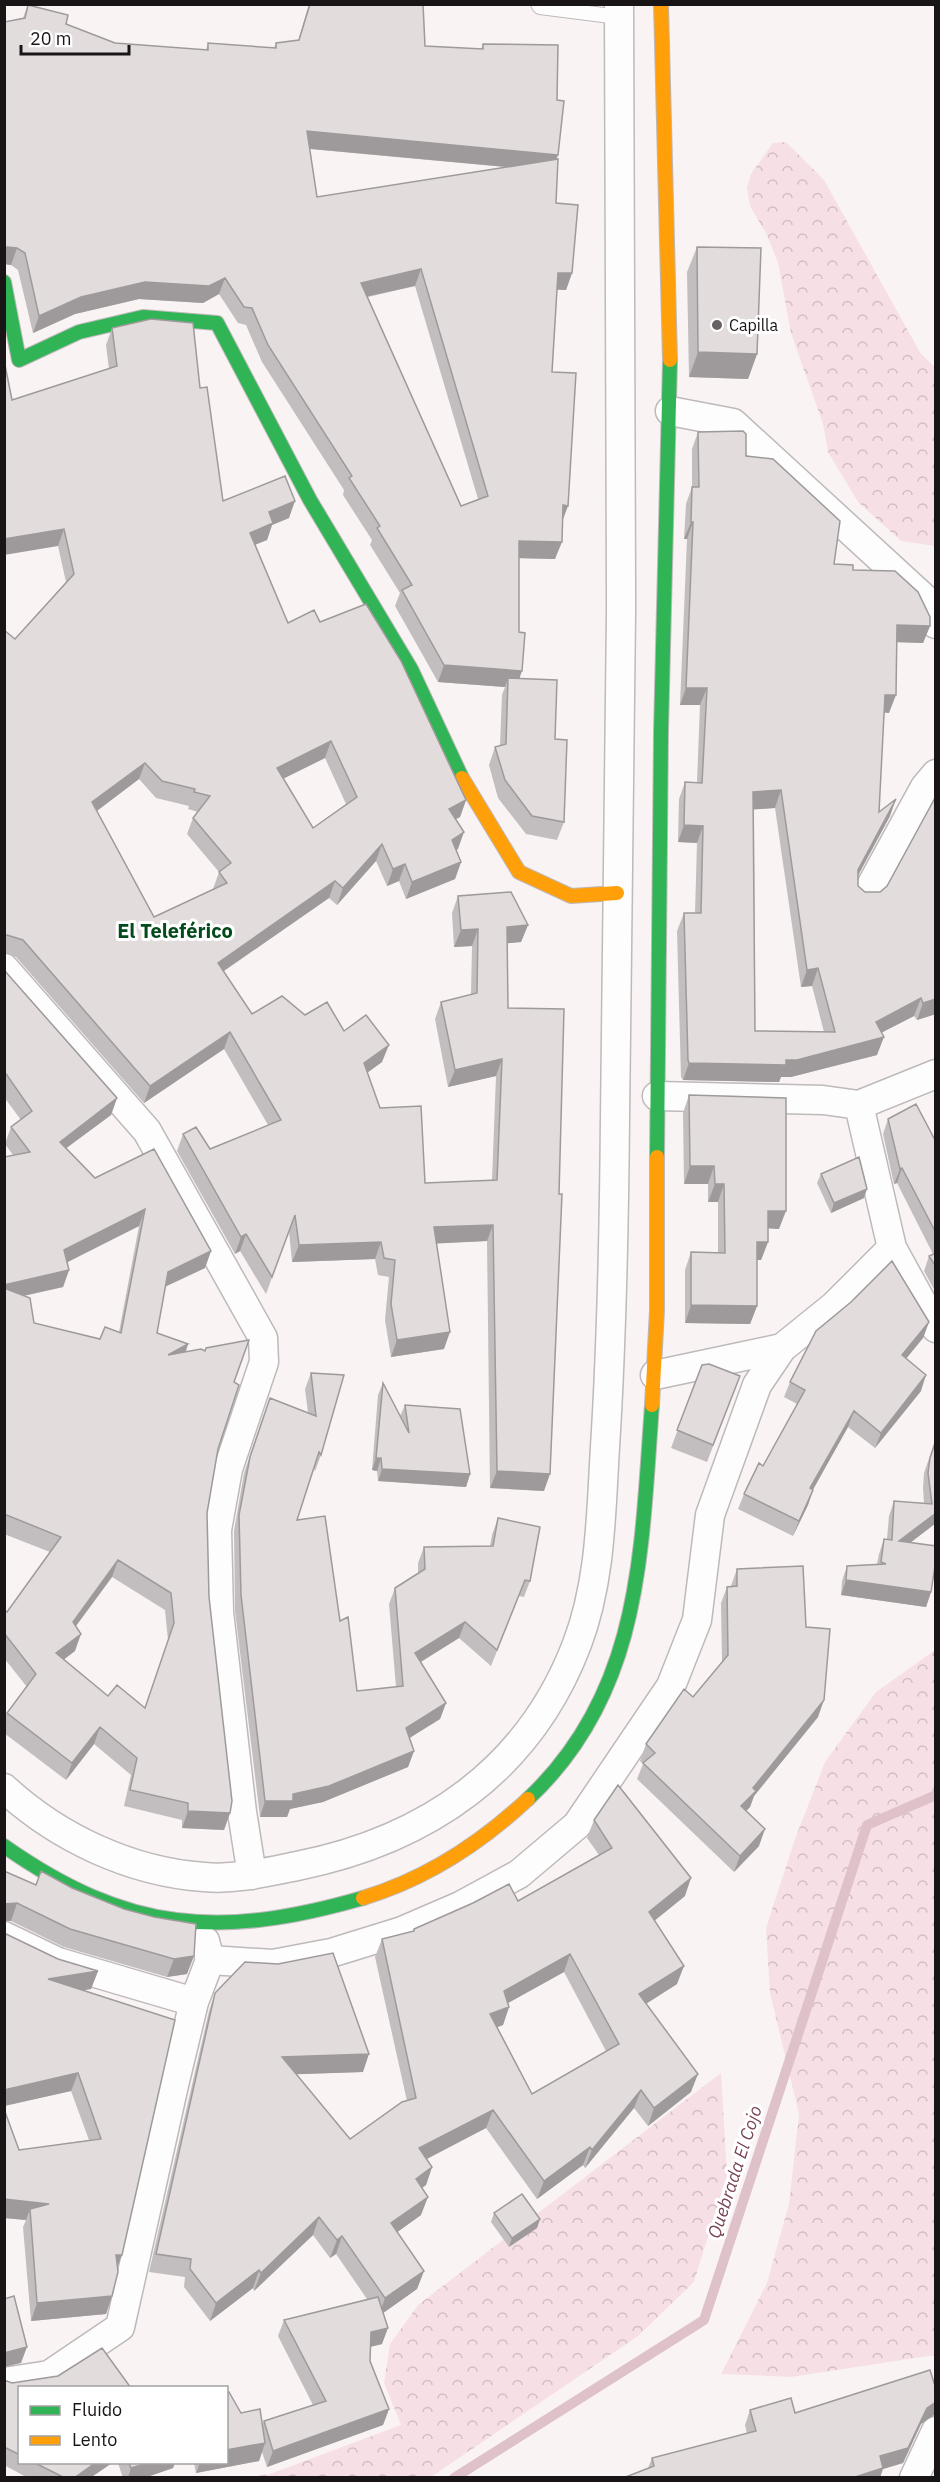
<svg xmlns="http://www.w3.org/2000/svg" width="940" height="2482" font-family="'IBM Plex Sans',sans-serif">
	<style>
		.forest { fill: url(#forest-crowns) }
		.lines { fill: none; stroke-linecap: round; stroke-linejoin: round }
		.stream { stroke: #dec1c9; stroke-width: 10 }
		.lane-casing { stroke: #beb9ba; stroke-width: 16 }
		.street-casing { stroke: #beb9ba; stroke-width: 31 }
		.fast-casing { stroke: #beb9ba; stroke-width: 16 }
		.slow-casing { stroke: #beb9ba; stroke-width: 16 }
		.lane { stroke: #fefdfd; stroke-width: 14 }
		.street { stroke: #fefdfd; stroke-width: 28 }
		.fast { stroke: #30b455; stroke-width: 14 }
		.slow { stroke: #ff9f0a; stroke-width: 14 }
		.wall { fill: #c2bdbe; fill-rule: evenodd }
		.shaded-wall { fill: #9e9a9b }
		.building { fill: #e2dcdd; stroke: #9e9a9b; stroke-width: 1.5; fill-rule: evenodd }
		.poi-dot { fill: #686264; stroke: #fff; stroke-width: 2 }
		.labels { text-anchor: middle; stroke-width: 6; stroke-linejoin: round; paint-order: stroke }
		.poi-label { font-size: 16px; fill: #191416; stroke: #fff; text-anchor: start }
		.water-label { font-size: 18px; font-style: italic; fill: #794456; stroke: #fff }
		.quarter-label { font-size: 20px; font-weight: bold; fill: #034b1c; stroke: #fff }
	</style>
	<defs>
		<pattern id="forest-crowns" width="20" height="18" patternUnits="userSpaceOnUse" patternTransform="scale(1.5)"><rect width="20" height="18" fill="#f7dfe6"/><path d="M2 6a3 3 0 1 1 6 0M12 15a3 3 0 1 1 6 0" fill="none" stroke="#d3bec5"/></pattern>
	</defs>
	<rect width="100%" height="100%" fill="#faf3f4"/>
	<path class="forest" d="M 786,142 L 824,180 L 921,354 L 935,367 L 935,546 L 901,541 L 858,502 L 828,452 L 823,424 L 791,333 L 778,263 L 767,235 L 750,206 L 747,188 L 751,174 L 773,143 Z
		M 935,1650 L 935,2355 L 791,2377 L 721,2374 L 767,2283 L 789,2204 L 799,2114 L 770,1993 L 766,1928 L 795,1839 L 825,1762 L 876,1692 Z
		M 721,2073 L 727,2175 L 694,2282 L 638,2336 L 431,2477 L 244,2478 L 270,2474 L 401,2425 L 384,2383 L 390,2344 L 418,2305 Z"/>
	<g class="lines">
		<path class="stream" d="M 454,2478 L 704,2320 L 867,1825 L 936,1795"/>
		<g class="lane-casing">
			<path id="lane" d="M 538,4 L 540,7 L 619,17"/>
		</g>
		<g class="street-casing">
			<path id="street" d="M 670,411 L 733,423 L 926,600 L 936,624
				M 866,895 L 925,787 L 936,774
				M 4,968 L 147,1131 L 263,1338 L 264,1362 L 228,1469 L 217,1530 L 219,1612 L 242,1812 L 252,1875
				M 657,1096 L 823,1100 L 859,1105 L 936,1074
				M 859,1105 L 892,1248 L 936,1328
				M 655,1375 L 782,1348 L 834,1306 L 892,1248
				M 4,1788 C 58,1838 131,1872 204,1877 C 235,1880 267,1872 297,1866 C 427,1840 529,1770 577,1644 C 601,1581 601,1513 605,1447 C 612,1337 614,1229 615,1119 C 617,951 620,783 621,614 C 622,411 619,208 619,4
				M 4,1936 L 58,1962 L 194,2002
				M 210,1960 L 273,1964 L 331,1953 L 402,1931 L 460,1906 L 519,1874 L 577,1825 L 671,1686 L 697,1620 L 710,1515 L 757,1385 L 782,1348
				M 4,2382 L 49,2375 L 120,2327 L 174,2085 L 194,2002 L 210,1960 L 205,1941
				M 914,2478 L 936,2431"/>
		</g>
		<g class="fast-casing">
			<path id="fast" d="M 4,282 L 19,360 L 79,332 L 143,317 L 217,323 L 310,500 L 411,669 L 462,778
				M 657,1157 L 661,731 L 670,360
				M 528,1799 C 643,1691 641,1550 652,1405
				M 4,1846 C 128,1933 220,1939 363,1898"/>
		</g>
		<g class="slow-casing">
			<path id="slow" d="M 661,4 L 670,360
				M 462,778 L 519,872 L 571,896 L 617,893
				M 652,1405 L 657,1310 L 657,1157
				M 363,1898 C 426,1879 481,1843 528,1799"/>
		</g>
		<use href="#lane" class="lane"/>
		<use href="#street" class="street"/>
		<use href="#fast" class="fast"/>
		<use href="#slow" class="slow"/>
	</g>
	<path class="wall" d="M 309,4 L 423,4 L 425,46 L 481,49 L 483,44 L 557,159 L 556,203 L 572,273 L 566,290 L 557,290 L 552,372 L 562,522 L 555,559 L 519,558 L 519,632 L 520,678 L 555,739 L 564,822 L 557,840 L 526,834 L 498,798 L 489,765 L 495,747 L 500,746 L 502,695 L 505,687 L 438,682 L 395,606 L 400,593 L 370,545 L 372,540 L 343,495 L 344,490 L 262,362 L 246,325 L 238,323 L 219,294 L 203,303 L 139,299 L 75,314 L 33,333 L 18,270 L 11,265 L 4,264 L 4,22 L 23,18 L 28,5 L 66,24 L 115,43 L 206,50 L 208,43 L 274,48 L 276,43 L 298,41 ZM 310,149 L 396,157 L 505,167 L 317,197 ZM 415,286 L 478,499 L 461,506 L 368,297 Z
		M 697,247 L 757,354 L 748,379 L 689,377 L 687,272 Z
		M 112,328 L 200,388 L 223,501 L 289,518 L 272,525 L 267,540 L 255,545 L 288,623 L 320,622 L 466,800 L 460,817 L 455,819 L 458,849 L 456,850 L 461,862 L 455,879 L 406,899 L 399,881 L 387,886 L 376,861 L 337,905 L 329,898 L 224,971 L 252,1014 L 305,1015 L 344,1031 L 382,1062 L 367,1073 L 380,1108 L 425,1183 L 492,1180 L 496,1076 L 448,1087 L 435,1019 L 441,1002 L 471,995 L 472,946 L 454,947 L 452,913 L 458,896 L 528,925 L 521,942 L 507,943 L 508,1008 L 544,1491 L 490,1488 L 487,1241 L 436,1243 L 444,1349 L 391,1357 L 385,1320 L 389,1277 L 378,1275 L 375,1259 L 292,1262 L 289,1231 L 266,1294 L 240,1251 L 235,1254 L 177,1151 L 183,1134 L 210,1149 L 268,1125 L 224,1049 L 144,1103 L 16,957 L 4,953 L 4,630 L 15,639 L 66,582 L 58,546 L 12,400 L 109,369 L 106,345 ZM 325,758 L 346,804 L 313,828 L 283,779 ZM 139,779 L 156,798 L 189,806 L 188,809 L 198,812 L 193,818 L 187,834 L 219,872 L 213,889 L 154,917 L 97,811 Z
		M 698,432 L 746,456 L 834,564 L 853,570 L 930,626 L 923,643 L 897,642 L 889,713 L 884,712 L 879,812 L 890,816 L 858,876 L 858,886 L 936,1014 L 917,1020 L 914,1016 L 881,1033 L 877,1055 L 791,1077 L 781,1077 L 779,1082 L 683,1080 L 681,1077 L 677,931 L 684,913 L 695,913 L 697,843 L 678,842 L 679,799 L 685,782 L 697,782 L 700,705 L 680,705 L 687,539 L 684,539 L 686,504 L 692,487 L 692,449 ZM 775,808 L 801,987 L 812,986 L 824,1032 L 755,1031 L 754,809 Z
		M 4,970 L 117,1098 L 111,1115 L 66,1148 L 95,1178 L 211,1251 L 205,1268 L 165,1287 L 157,1333 L 188,1344 L 186,1352 L 234,1382 L 218,1449 L 207,1513 L 209,1597 L 230,1813 L 224,1830 L 182,1828 L 182,1820 L 124,1806 L 131,1775 L 94,1744 L 66,1780 L 4,1733 L 4,1720 L 7,1713 L 27,1687 L 4,1658 L 4,1610 L 7,1612 L 50,1552 L 4,1534 L 4,1157 L 13,1155 L 5,1144 L 11,1127 L 21,1120 L 4,1097 ZM 139,1226 L 119,1332 L 100,1339 L 34,1323 L 24,1296 L 63,1287 L 69,1270 L 67,1262 ZM 112,1577 L 165,1610 L 168,1640 L 145,1708 L 108,1696 L 64,1659 L 75,1651 L 76,1626 Z
		M 689,1095 L 779,1229 L 768,1228 L 768,1242 L 761,1260 L 757,1260 L 757,1306 L 750,1324 L 685,1323 L 685,1270 L 691,1252 L 718,1253 L 718,1202 L 708,1202 L 708,1184 L 684,1184 L 683,1113 Z
		M 888,1119 L 936,1142 L 936,1293 L 924,1271 L 929,1256 L 933,1254 L 897,1183 L 894,1184 L 883,1134 Z
		M 821,1174 L 864,1198 L 831,1213 L 817,1183 Z
		M 929,1322 L 923,1338 L 906,1358 L 921,1391 L 875,1448 L 848,1427 L 813,1489 L 808,1505 L 793,1536 L 738,1509 L 744,1494 L 763,1466 L 797,1404 L 784,1397 L 790,1382 Z
		M 702,1365 L 740,1376 L 707,1462 L 671,1448 Z
		M 311,1373 L 321,1455 L 315,1471 L 314,1469 L 297,1520 L 340,1621 L 357,1691 L 396,1687 L 389,1604 L 395,1588 L 418,1573 L 418,1563 L 424,1547 L 490,1546 L 492,1535 L 498,1518 L 530,1581 L 524,1597 L 519,1596 L 491,1666 L 459,1638 L 421,1662 L 446,1703 L 440,1719 L 409,1738 L 414,1751 L 408,1767 L 323,1802 L 290,1809 L 287,1817 L 260,1817 L 235,1611 L 234,1531 L 244,1473 L 264,1414 L 308,1413 L 305,1389 Z
		M 383,1383 L 400,1416 L 405,1405 L 470,1474 L 466,1487 L 378,1481 L 377,1471 L 372,1470 L 378,1395 Z
		M 936,1438 L 936,1523 L 911,1542 L 931,1592 L 926,1607 L 841,1595 L 842,1581 L 847,1566 L 877,1564 L 879,1554 L 884,1539 L 887,1539 L 889,1516 L 894,1501 L 924,1503 L 923,1488 L 924,1473 Z
		M 737,1569 L 806,1627 L 818,1717 L 754,1796 L 750,1807 L 746,1811 L 759,1846 L 734,1872 L 637,1779 L 643,1764 L 640,1761 L 646,1744 L 693,1697 L 722,1662 L 721,1603 L 727,1587 L 731,1586 Z
		M 594,1820 L 685,1896 L 655,1920 L 677,1984 L 646,2004 L 691,2092 L 648,2126 L 634,2108 L 585,2168 L 583,2165 L 537,2199 L 486,2128 L 427,2159 L 432,2167 L 426,2185 L 422,2188 L 421,2215 L 397,2232 L 424,2271 L 417,2289 L 383,2313 L 382,2344 L 370,2347 L 370,2361 L 389,2409 L 383,2425 L 267,2467 L 262,2452 L 259,2461 L 196,2473 L 194,2463 L 226,2463 L 241,2413 L 262,2425 L 264,2421 L 313,2405 L 278,2336 L 284,2320 L 367,2299 L 336,2254 L 330,2258 L 313,2235 L 254,2291 L 253,2288 L 210,2321 L 184,2287 L 185,2277 L 149,2272 L 209,2011 L 215,1993 L 363,2072 L 296,2074 L 350,2139 L 407,2101 L 375,1957 L 382,1939 L 413,1931 L 414,1929 L 518,1901 L 599,1855 L 587,1838 ZM 564,1972 L 606,2051 L 532,2094 L 497,2027 L 503,2025 L 509,2007 L 508,2003 Z
		M 4,1871 L 36,1885 L 72,1888 L 124,1909 L 154,1917 L 187,1974 L 167,1977 L 64,1947 L 11,1921 L 4,1921 Z
		M 4,1933 L 58,1959 L 98,1971 L 91,1989 L 84,1990 L 122,2255 L 117,2267 L 112,2296 L 106,2314 L 31,2321 L 23,2227 L 26,2220 L 4,2218 L 4,2109 L 19,2150 L 89,2140 L 71,2091 L 4,2106 Z
		M 494,2213 L 540,2219 L 537,2228 L 509,2247 L 491,2222 Z
		M 4,2380 L 12,2383 L 131,2388 L 20,2388 L 20,2463 L 112,2463 L 90,2478 L 28,2478 L 4,2465 Z
		M 750,2410 L 795,2413 L 934,2415 L 921,2424 L 903,2463 L 883,2469 L 648,2468 L 652,2458 L 747,2434 L 745,2425 Z
		M 118,2463 L 175,2463 L 173,2468 L 144,2478 L 123,2478 Z"/>
	<path class="shaded-wall" d="M 307,131 L 558,155 L 552,171 L 301,148 Z
		M 7,247 L 17,248 L 11,265 L 4,264 L 4,248 Z
		M 421,269 L 415,286 L 355,299 L 361,283 Z
		M 558,273 L 572,273 L 566,290 L 552,289 Z
		M 225,278 L 219,294 L 203,303 L 139,299 L 75,314 L 33,333 L 39,316 L 81,297 L 145,282 Z
		M 698,352 L 757,354 L 748,379 L 689,377 Z
		M 295,501 L 289,518 L 272,525 L 267,540 L 244,549 L 250,533 L 269,512 Z
		M 563,505 L 568,506 L 562,522 Z
		M 691,522 L 693,522 L 687,539 L 684,539 Z
		M 64,529 L 58,546 L 4,555 L 4,539 Z
		M 519,541 L 562,542 L 555,559 L 512,558 Z
		M 897,625 L 930,626 L 923,643 L 891,642 Z
		M 444,665 L 522,671 L 516,688 L 508,678 L 505,687 L 438,682 Z
		M 686,688 L 707,688 L 700,705 L 680,705 Z
		M 885,695 L 896,695 L 889,713 L 879,712 Z
		M 331,741 L 325,758 L 270,785 L 277,768 Z
		M 145,763 L 139,779 L 86,819 L 92,802 Z
		M 781,790 L 775,808 L 747,810 L 753,792 Z
		M 896,799 L 890,816 L 851,888 L 858,870 Z
		M 466,800 L 460,817 L 443,826 L 449,809 Z
		M 684,825 L 703,826 L 697,843 L 678,842 Z
		M 464,832 L 458,849 L 446,856 L 452,840 Z
		M 382,844 L 376,861 L 337,905 L 343,888 Z
		M 461,862 L 455,879 L 406,899 L 412,882 Z
		M 405,864 L 399,881 L 387,886 L 393,869 Z
		M 335,881 L 329,898 L 212,979 L 218,963 Z
		M 528,925 L 521,942 L 501,944 L 507,927 Z
		M 478,929 L 472,946 L 454,947 L 461,930 Z
		M 818,968 L 812,986 L 801,987 L 807,970 Z
		M 921,998 L 914,1016 L 869,1039 L 876,1022 Z
		M 936,999 L 936,1014 L 917,1020 L 923,1003 Z
		M 230,1032 L 224,1049 L 144,1103 L 150,1086 Z
		M 884,1037 L 877,1055 L 791,1077 L 781,1077 L 779,1082 L 683,1080 L 689,1063 L 786,1060 Z
		M 389,1045 L 382,1062 L 357,1080 L 364,1063 Z
		M 502,1059 L 496,1076 L 448,1087 L 455,1070 Z
		M 117,1098 L 111,1115 L 53,1158 L 60,1142 Z
		M 690,1166 L 714,1166 L 708,1184 L 684,1184 Z
		M 902,1168 L 897,1183 L 894,1184 L 900,1169 Z
		M 715,1184 L 724,1184 L 718,1202 L 708,1202 Z
		M 867,1189 L 864,1198 L 831,1213 L 834,1203 Z
		M 145,1209 L 139,1226 L 58,1267 L 64,1250 Z
		M 768,1211 L 786,1211 L 779,1229 L 761,1228 Z
		M 493,1225 L 487,1241 L 428,1244 L 434,1227 Z
		M 246,1234 L 240,1251 L 235,1254 L 241,1237 Z
		M 381,1242 L 375,1259 L 292,1262 L 299,1245 Z
		M 757,1242 L 768,1242 L 761,1260 L 750,1260 Z
		M 211,1251 L 205,1268 L 162,1288 L 168,1272 Z
		M 69,1270 L 63,1287 L 4,1300 L 4,1285 Z
		M 691,1305 L 757,1306 L 750,1324 L 685,1323 Z
		M 929,1322 L 923,1338 L 897,1370 L 902,1355 Z
		M 450,1332 L 444,1349 L 391,1357 L 397,1340 Z
		M 188,1344 L 182,1361 L 168,1355 Z
		M 926,1375 L 921,1391 L 875,1448 L 881,1433 Z
		M 854,1411 L 848,1427 L 805,1504 L 810,1488 Z
		M 376,1458 L 381,1458 L 377,1471 L 372,1470 Z
		M 382,1469 L 470,1474 L 466,1487 L 378,1481 Z
		M 497,1471 L 550,1474 L 544,1491 L 490,1488 Z
		M 813,1490 L 808,1505 L 793,1536 L 799,1521 Z
		M 936,1513 L 936,1523 L 893,1556 L 899,1541 Z
		M 118,1560 L 112,1577 L 67,1638 L 73,1622 Z
		M 846,1580 L 931,1592 L 926,1607 L 841,1595 Z
		M 465,1622 L 459,1638 L 409,1669 L 415,1653 Z
		M 81,1634 L 75,1651 L 50,1670 L 56,1653 Z
		M 824,1700 L 818,1717 L 754,1796 L 750,1807 L 735,1822 L 741,1806 L 753,1788 Z
		M 446,1703 L 440,1719 L 400,1744 L 406,1728 Z
		M 100,1727 L 94,1744 L 66,1780 L 72,1763 Z
		M 414,1751 L 408,1767 L 323,1802 L 290,1809 L 287,1817 L 260,1817 L 265,1801 L 293,1794 Z
		M 188,1811 L 230,1813 L 224,1830 L 182,1828 Z
		M 765,1829 L 759,1846 L 734,1872 L 740,1856 Z
		M 691,1878 L 685,1896 L 643,1930 L 649,1912 Z
		M 17,1903 L 11,1921 L 4,1921 L 4,1904 Z
		M 570,1954 L 564,1972 L 497,2009 L 504,1991 Z
		M 194,1956 L 187,1974 L 167,1977 L 174,1959 Z
		M 684,1966 L 677,1984 L 633,2012 L 639,1994 Z
		M 98,1971 L 91,1989 L 42,1997 L 48,1979 Z
		M 509,2007 L 503,2025 L 484,2032 L 490,2014 Z
		M 369,2054 L 363,2072 L 275,2075 L 282,2057 Z
		M 78,2073 L 71,2091 L 4,2106 L 4,2090 Z
		M 698,2074 L 691,2092 L 648,2126 L 654,2108 Z
		M 641,2090 L 634,2108 L 585,2168 L 592,2150 Z
		M 493,2110 L 486,2128 L 413,2166 L 419,2148 Z
		M 590,2147 L 583,2165 L 537,2199 L 544,2181 Z
		M 432,2167 L 426,2185 L 409,2197 L 416,2179 Z
		M 428,2197 L 421,2215 L 385,2241 L 391,2223 Z
		M 4,2199 L 49,2204 L 30,2209 L 26,2220 L 4,2218 Z
		M 319,2217 L 313,2235 L 254,2291 L 261,2273 Z
		M 540,2219 L 537,2228 L 509,2247 L 512,2238 Z
		M 342,2236 L 336,2254 L 330,2258 L 337,2240 Z
		M 116,2255 L 122,2255 L 115,2273 Z
		M 259,2270 L 253,2288 L 210,2321 L 216,2303 Z
		M 424,2271 L 417,2289 L 379,2316 L 385,2298 Z
		M 112,2296 L 106,2314 L 31,2321 L 37,2303 Z
		M 388,2328 L 382,2344 L 365,2348 L 371,2332 Z
		M 27,2347 L 21,2363 L 4,2367 L 4,2353 Z
		M 936,2402 L 936,2415 L 934,2415 L 921,2424 L 903,2463 L 883,2469 L 880,2478 L 852,2478 L 880,2456 L 927,2408 Z
		M 389,2409 L 383,2425 L 267,2467 L 273,2451 Z
		M 265,2443 L 259,2461 L 196,2473 L 200,2463 L 226,2463 L 226,2450 Z
		M 95,2463 L 112,2463 L 90,2478 L 74,2478 Z
		M 148,2463 L 175,2463 L 173,2468 L 144,2478 L 128,2478 L 131,2468 Z"/>
	<path class="building" d="M 310,4 L 423,4 L 425,46 L 483,49 L 483,44 L 558,45 L 557,100 L 564,101 L 558,155 L 307,131 L 317,197 L 558,159 L 556,203 L 578,205 L 572,273 L 558,273 L 552,372 L 576,373 L 568,506 L 563,505 L 562,542 L 519,541 L 519,632 L 525,633 L 522,671 L 444,665 L 402,590 L 412,585 L 377,528 L 380,526 L 349,478 L 352,476 L 268,345 L 252,308 L 244,307 L 225,278 L 209,286 L 145,282 L 81,297 L 39,316 L 25,253 L 17,248 L 7,247 L 4,248 L 4,22 L 25,18 L 28,5 L 68,15 L 66,24 L 115,43 L 208,50 L 208,43 L 276,48 L 276,43 L 299,40 ZM 421,269 L 488,496 L 461,506 L 361,283 Z
		M 697,247 L 761,248 L 757,354 L 698,352 Z
		M 151,319 L 193,323 L 200,388 L 207,387 L 223,501 L 285,476 L 295,501 L 269,512 L 273,523 L 250,533 L 288,623 L 314,610 L 320,622 L 366,604 L 401,661 L 466,800 L 449,809 L 464,832 L 452,840 L 461,862 L 412,882 L 405,864 L 393,869 L 382,844 L 343,888 L 335,881 L 218,963 L 252,1014 L 282,996 L 305,1015 L 327,1002 L 344,1031 L 366,1015 L 389,1045 L 364,1063 L 380,1108 L 421,1106 L 425,1183 L 497,1180 L 502,1059 L 455,1070 L 441,1002 L 477,993 L 478,929 L 461,930 L 458,896 L 511,892 L 528,925 L 507,927 L 508,1008 L 564,1009 L 559,1194 L 562,1194 L 550,1474 L 497,1471 L 493,1225 L 434,1227 L 450,1332 L 397,1340 L 391,1304 L 395,1260 L 384,1258 L 381,1242 L 299,1245 L 295,1215 L 272,1277 L 246,1234 L 241,1237 L 183,1134 L 196,1127 L 210,1149 L 281,1120 L 230,1032 L 150,1086 L 23,940 L 7,935 L 4,936 L 4,630 L 15,639 L 74,574 L 64,529 L 4,539 L 4,360 L 12,400 L 117,366 L 112,328 ZM 331,741 L 357,797 L 313,828 L 277,768 ZM 145,763 L 162,781 L 195,789 L 194,792 L 210,796 L 193,818 L 231,863 L 219,872 L 227,883 L 154,917 L 92,802 Z
		M 743,431 L 746,434 L 746,456 L 773,459 L 840,521 L 834,564 L 853,565 L 853,570 L 895,571 L 918,592 L 930,617 L 930,626 L 897,625 L 896,695 L 885,695 L 879,812 L 896,799 L 858,870 L 858,886 L 865,892 L 880,892 L 887,886 L 936,796 L 936,999 L 923,1003 L 921,998 L 876,1022 L 884,1037 L 797,1060 L 786,1060 L 786,1065 L 689,1063 L 688,1060 L 684,913 L 701,913 L 703,826 L 684,825 L 685,782 L 702,783 L 707,688 L 686,688 L 693,522 L 691,522 L 692,487 L 699,487 L 698,432 ZM 781,790 L 807,970 L 818,968 L 835,1032 L 755,1031 L 753,792 Z
		M 508,678 L 557,680 L 555,739 L 567,740 L 564,822 L 532,816 L 505,780 L 495,747 L 506,744 Z
		M 4,970 L 117,1098 L 60,1142 L 95,1178 L 154,1149 L 211,1251 L 168,1272 L 157,1333 L 188,1344 L 168,1355 L 201,1349 L 205,1351 L 206,1348 L 249,1340 L 234,1382 L 239,1385 L 218,1449 L 207,1513 L 209,1597 L 232,1801 L 230,1813 L 188,1811 L 188,1803 L 130,1790 L 137,1758 L 100,1727 L 72,1763 L 7,1713 L 36,1674 L 4,1633 L 4,1610 L 7,1612 L 61,1537 L 4,1514 L 4,1288 L 30,1298 L 34,1323 L 100,1339 L 105,1327 L 121,1333 L 145,1209 L 64,1250 L 69,1270 L 4,1285 L 4,1157 L 30,1152 L 11,1127 L 32,1111 L 4,1071 ZM 118,1560 L 171,1593 L 174,1623 L 145,1708 L 117,1685 L 108,1696 L 56,1653 L 81,1634 L 73,1622 Z
		M 689,1095 L 786,1098 L 786,1211 L 768,1211 L 768,1242 L 757,1242 L 757,1306 L 691,1305 L 691,1252 L 725,1253 L 724,1184 L 715,1184 L 714,1166 L 690,1166 Z
		M 916,1104 L 936,1142 L 936,1233 L 902,1168 L 900,1169 L 888,1119 Z
		M 859,1157 L 867,1189 L 834,1203 L 821,1174 Z
		M 936,1253 L 936,1267 L 929,1256 Z
		M 892,1261 L 929,1322 L 902,1355 L 926,1375 L 881,1433 L 854,1411 L 810,1488 L 813,1490 L 799,1521 L 744,1494 L 759,1463 L 763,1466 L 805,1390 L 790,1382 L 816,1331 L 851,1302 Z
		M 709,1364 L 740,1376 L 713,1445 L 677,1430 L 702,1365 Z
		M 311,1373 L 344,1375 L 321,1455 L 319,1452 L 297,1520 L 325,1516 L 340,1621 L 348,1617 L 357,1691 L 403,1686 L 395,1588 L 425,1569 L 424,1547 L 493,1546 L 498,1518 L 540,1527 L 530,1581 L 525,1580 L 497,1650 L 465,1622 L 415,1653 L 446,1703 L 406,1728 L 414,1751 L 329,1786 L 293,1794 L 293,1801 L 265,1801 L 241,1595 L 239,1515 L 250,1457 L 270,1398 L 316,1416 Z
		M 383,1383 L 409,1433 L 405,1405 L 460,1409 L 470,1474 L 382,1469 L 381,1458 L 376,1458 Z
		M 936,1440 L 936,1513 L 899,1541 L 936,1546 L 936,1560 L 931,1592 L 846,1580 L 847,1566 L 886,1564 L 881,1562 L 884,1539 L 892,1540 L 894,1501 L 932,1504 L 928,1473 L 930,1458 Z
		M 803,1566 L 806,1627 L 830,1629 L 824,1700 L 753,1788 L 756,1791 L 741,1806 L 765,1829 L 740,1856 L 643,1763 L 655,1753 L 646,1744 L 684,1689 L 693,1697 L 728,1655 L 727,1587 L 737,1586 L 737,1569 Z
		M 618,1785 L 691,1878 L 649,1912 L 684,1966 L 639,1994 L 698,2074 L 654,2108 L 641,2090 L 592,2150 L 590,2147 L 544,2181 L 493,2110 L 419,2148 L 432,2167 L 416,2179 L 428,2197 L 391,2223 L 424,2271 L 385,2298 L 342,2236 L 337,2240 L 319,2217 L 261,2273 L 259,2270 L 216,2303 L 190,2269 L 191,2259 L 156,2254 L 215,1993 L 245,1962 L 278,1964 L 333,1953 L 369,2054 L 282,2057 L 350,2139 L 402,2102 L 416,2098 L 382,1939 L 414,1931 L 414,1929 L 473,1903 L 509,1884 L 518,1901 L 612,1848 L 594,1820 ZM 570,1954 L 619,2044 L 532,2094 L 490,2014 L 509,2007 L 504,1991 Z
		M 4,1871 L 36,1885 L 41,1871 L 72,1888 L 124,1909 L 154,1917 L 196,1924 L 194,1956 L 174,1959 L 70,1929 L 17,1903 L 4,1904 Z
		M 4,1933 L 58,1959 L 98,1971 L 48,1979 L 175,2020 L 122,2255 L 116,2255 L 118,2272 L 112,2296 L 37,2303 L 30,2209 L 49,2204 L 4,2199 L 4,2109 L 19,2150 L 101,2139 L 78,2073 L 4,2090 Z
		M 522,2194 L 540,2219 L 512,2238 L 494,2213 Z
		M 14,2296 L 27,2347 L 4,2353 L 4,2299 Z
		M 378,2297 L 388,2328 L 371,2332 L 370,2361 L 389,2409 L 273,2451 L 264,2421 L 326,2401 L 284,2320 Z
		M 102,2348 L 131,2388 L 20,2388 L 20,2455 L 4,2447 L 4,2380 L 12,2383 L 58,2376 Z
		M 930,2370 L 936,2389 L 936,2402 L 927,2408 L 908,2448 L 880,2456 L 883,2468 L 852,2478 L 623,2478 L 654,2466 L 652,2458 L 756,2431 L 750,2410 L 791,2398 L 795,2413 Z
		M 229,2392 L 241,2413 L 260,2409 L 265,2443 L 226,2450 L 226,2393 Z
		M 35,2463 L 95,2463 L 74,2478 L 65,2478 Z
		M 129,2463 L 148,2463 L 131,2468 Z"/>
	<circle class="poi-dot" cx="717" cy="325" r="6"/>
	<g class="labels">
		<g class="poi-label">
			<text x="729" y="331">Capilla</text>
		</g>
		<g class="water-label">
			<text transform="translate(735 2172) rotate(-72)" y="6">Quebrada El Cojo</text>
		</g>
		<g class="quarter-label">
			<text x="175" y="938">El Teleférico</text>
		</g>
	</g>
	<rect width="940" height="2482" fill="none" stroke="#191416" stroke-width="12"/>
	<rect x="18" y="2386" width="210" height="78" fill="#ffffff" stroke="#a3a1a2" stroke-width="1.5"/>
	<rect x="30" y="2406" width="30" height="9" fill="#30b455" stroke="#a3a1a2" stroke-width="1.5"/>
	<text x="72" y="2416" font-size="18" fill="#191416">Fluido</text>
	<rect x="30" y="2436" width="30" height="9" fill="#ff9f0a" stroke="#a3a1a2" stroke-width="1.5"/>
	<text x="72" y="2446" font-size="18" fill="#191416">Lento</text>
	<path d="M21 45v9h108v-9" fill="none" stroke="#191416" stroke-width="3"/>
	<text x="30" y="45" font-size="18" fill="#191416" stroke="#ffffff" stroke-width="4.5" paint-order="stroke">20 m</text>
</svg>
